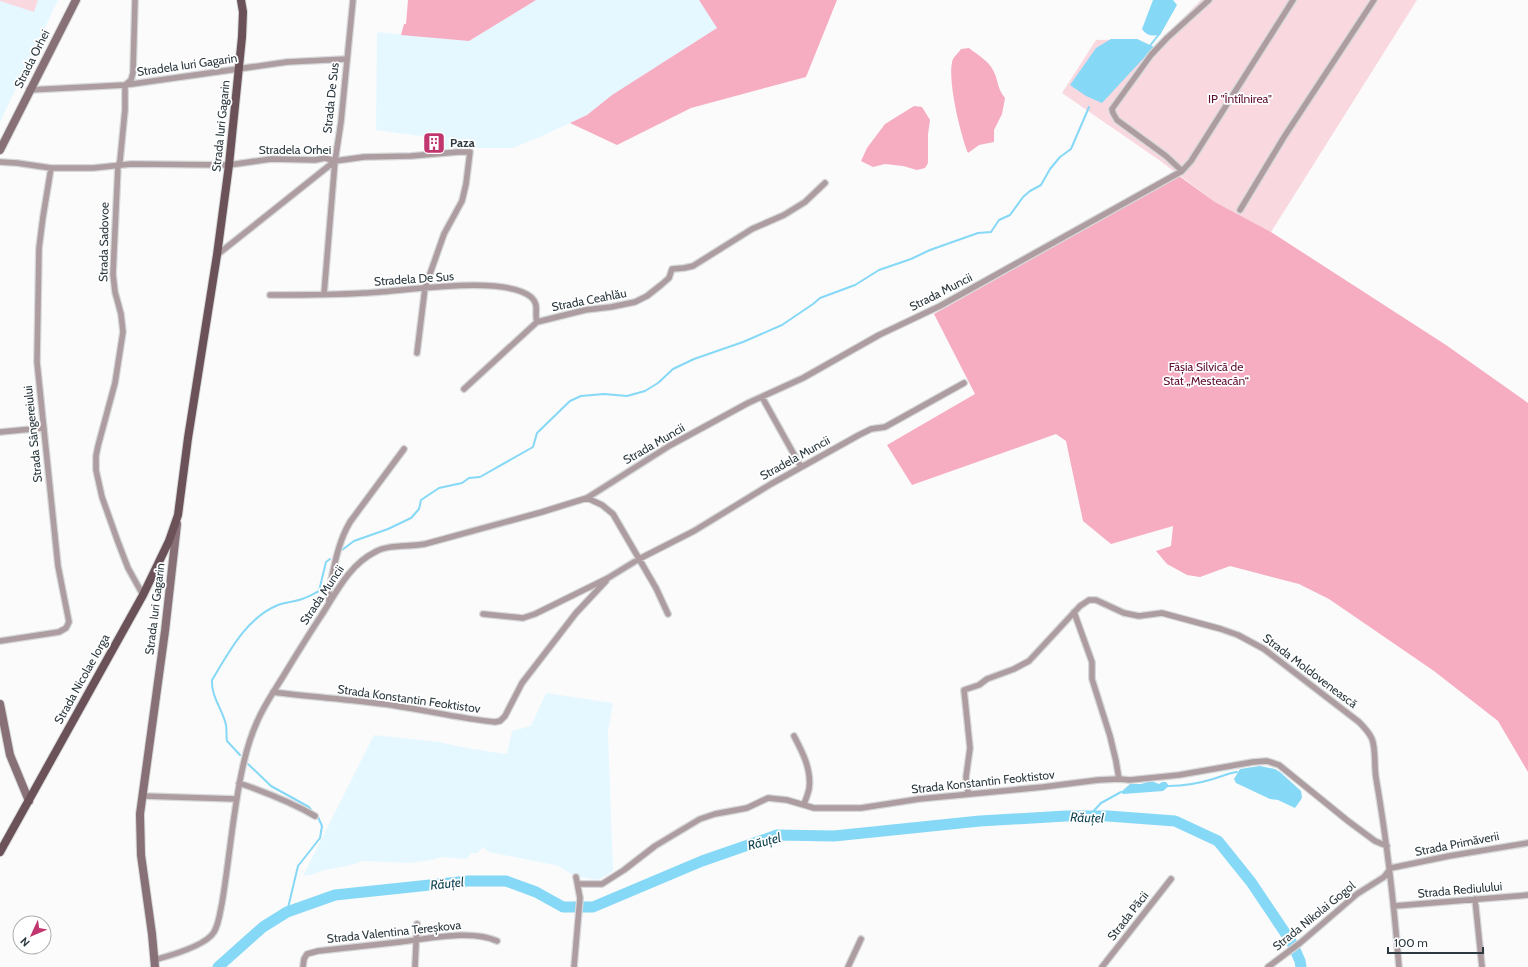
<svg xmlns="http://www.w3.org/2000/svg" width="1528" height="967" font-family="Cabin,sans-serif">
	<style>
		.built { fill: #e6f8ff }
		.green { fill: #f9d8e0 }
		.forest { fill: #f6acc1 }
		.water { fill: #85d8f6 }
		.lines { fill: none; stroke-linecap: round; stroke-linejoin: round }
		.stream { stroke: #85d8f6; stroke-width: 2 }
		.river { stroke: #85d8f6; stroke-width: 11 }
		.street-casing { stroke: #d6d8d9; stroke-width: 8 }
		.secondary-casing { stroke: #d6d8d9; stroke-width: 10 }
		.primary-casing { stroke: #d6d8d9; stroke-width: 10 }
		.street { stroke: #ad9da1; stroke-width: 5.5 }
		.secondary { stroke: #877076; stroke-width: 8 }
		.primary { stroke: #6b5158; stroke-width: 8 }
		.labels { text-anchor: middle; stroke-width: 3.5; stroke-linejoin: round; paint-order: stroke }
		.street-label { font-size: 12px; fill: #2c3a40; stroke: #fff }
		.park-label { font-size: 12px; fill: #5f0f31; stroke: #fff }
		.poi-label { font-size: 12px; font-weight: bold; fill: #2c3a40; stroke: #fff; text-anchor: start }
		.water-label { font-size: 13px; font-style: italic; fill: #144555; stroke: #fff }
	</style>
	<rect width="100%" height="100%" fill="#fbfbfb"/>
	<path class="built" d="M 0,0 L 58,0 L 0,122 Z
		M 536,0 L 699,0 L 718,28 L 612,95 L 587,115 L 540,137 L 513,148 L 443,148 L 443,143 L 436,142 L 436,145 L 432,145 L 432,142 L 428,137 L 376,130 L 377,32 L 469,41 Z
		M 546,693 L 613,703 L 608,732 L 613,871 L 598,880 L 574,876 L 559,866 L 489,852 L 483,847 L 477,853 L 471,853 L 467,859 L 443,857 L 431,860 L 410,863 L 361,861 L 355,864 L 321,871 L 311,875 L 303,876 L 374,735 L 439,742 L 466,748 L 507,754 L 512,731 L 531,726 Z"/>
	<path class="green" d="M 0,0 L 38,0 L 34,12 L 0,1 Z
		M 1201,0 L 1417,0 L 1271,232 L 1215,202 L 1159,160 L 1062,93 L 1096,40 L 1137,39 L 1154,47 Z"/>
	<path class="forest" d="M 408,0 L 536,0 L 469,41 L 401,35 L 404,24 L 406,24 Z
		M 699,0 L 837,0 L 806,77 L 691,108 L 617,145 L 570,123 L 587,115 L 612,95 L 717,28 Z
		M 969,48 C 978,55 990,62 994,72 C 999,83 997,88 1005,98 L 1002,114 L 994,130 L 994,142 L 979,145 L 968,153 C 961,137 946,76 953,59 C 955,56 959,52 961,49 Z
		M 914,106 L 922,107 L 930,120 L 928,134 L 928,163 L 925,168 L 917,170 L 903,166 L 885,164 L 873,167 L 861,161 L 867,148 L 885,124 Z
		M 1179,176 L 1215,202 L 1271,232 L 1446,345 L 1528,403 L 1528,772 L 1498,721 L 1434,671 L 1329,599 L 1299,584 L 1230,566 L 1200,577 L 1187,575 L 1167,564 L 1156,551 L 1171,546 L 1173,526 L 1111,544 L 1083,521 L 1066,441 L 1056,434 L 912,485 L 887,445 L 975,394 L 934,314 Z"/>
	<path class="water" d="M 1153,0 L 1173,0 L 1177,5 L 1160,35 C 1152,36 1147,36 1142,29 Z
		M 1111,39 L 1137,39 L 1154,47 L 1102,103 L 1086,96 L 1070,85 L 1096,48 Z
		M 1260,766 L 1275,769 L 1280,772 L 1301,791 L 1302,798 L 1295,808 L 1278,800 L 1270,799 L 1236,783 L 1234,779 L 1240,769 Z
		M 1151,781 L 1159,784 L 1162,782 L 1166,782 L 1169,786 L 1163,791 L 1123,794 L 1121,792 L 1130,784 L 1141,784 Z"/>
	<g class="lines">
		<path class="stream" d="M 1149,47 L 1160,33
			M 342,550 L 354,541 L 388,529 L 411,518 L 419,509 L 421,500 L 439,488 L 462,483 L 469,478 L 480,477 L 533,447 L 537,433 L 570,401 L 581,396 L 604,394 L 627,396 L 645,391 L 658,383 L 673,369 L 694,359 L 743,342 L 782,325 L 813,304 L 820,298 L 855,285 L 879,270 L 911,259 L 930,250 L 978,233 L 991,232 L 999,220 L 1010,215 L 1023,197 L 1030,191 L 1041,185 L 1050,169 L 1060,157 L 1071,149 L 1089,107
			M 240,755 L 227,741 C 226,736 227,730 226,725 C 223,710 211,697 212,680 C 229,652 246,618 278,605 C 286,602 294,602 302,599 C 308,597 313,594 319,591 L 326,562 L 330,559
			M 248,764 L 271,786 L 309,807 L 312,811
			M 1169,786 C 1181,786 1200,783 1213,779 C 1221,777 1228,773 1237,772
			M 1089,816 L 1101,803 L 1121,792
			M 287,912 L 298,866 L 320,838 L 322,826 L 318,817"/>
		<path class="river" d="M 218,967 L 263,927 L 287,912 L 335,895 L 468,881 L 506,881 L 536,892 L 563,907 L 593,907 L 702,861 L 777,835 L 834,836 L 980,821 L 1066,816 L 1108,816 L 1175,821 L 1218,841 L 1251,882 L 1292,943 L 1300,961 L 1301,967"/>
		<g class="street-casing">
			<path id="street" d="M 135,0 L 133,73 L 131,80 L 125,85 L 125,110 L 120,161 L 118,166 L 113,274 L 115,292 L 121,314 L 123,332 L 115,383 L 98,446 L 96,456 L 96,470 L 102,497 L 118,542 L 128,568 L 143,595
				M 29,90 L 125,85 L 287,62 L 347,59
				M 0,162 L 17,163 L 51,168 L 93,168 L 131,164 L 229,165 L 271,159 L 315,160 L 325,158 L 335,161 L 364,157 L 411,156 L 458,152 L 470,152 L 466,184 L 462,201 L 444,234 L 425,288 L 417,353
				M 1182,171 L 1166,156 L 1117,120 L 1113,113 L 1112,109 L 1151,55 L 1167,38 L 1209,0
				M 1240,210 L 1284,137 L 1374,0
				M 217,255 L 335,161
				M 324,294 L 335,161 L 341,122 L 353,0
				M 270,295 C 301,295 333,295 364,293 C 400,292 504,274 531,297 C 540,305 534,313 537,322
				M 464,389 L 537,322 L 585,310 L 611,307 L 635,302 L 647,296 L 661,285 L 669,278 L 672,269 L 684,268 L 693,266 L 752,229 L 784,215 L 805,202 L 825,183
				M 762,397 L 801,467
				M 0,432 L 43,428
				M 587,498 L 602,505 L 613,514 L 656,588 L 668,614
				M 329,601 C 328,592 330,585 332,576 C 336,557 340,539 350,522 L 404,449
				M 1074,612 L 1092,662 L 1092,679 L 1110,736 L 1116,761 L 1119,779
				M 483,614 L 523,618 L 535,614 L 608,578 L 639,559 L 694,531 L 771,484 L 859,435 L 871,429 L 885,427 L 964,383
				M 0,641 L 59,632 L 66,628 L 69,622 L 58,566 L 37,362 L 39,248 L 43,217 L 51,168
				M 273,692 C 310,697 347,699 383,704 C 421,709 457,718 495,722 L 500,721 L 505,716 L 522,683 L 576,613 L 606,581
				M 794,736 C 802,751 812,770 809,789 C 808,794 806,799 804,804
				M 239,783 C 265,792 291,802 315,816
				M 968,794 L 966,777 L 970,748 L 964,690 L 979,685 L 987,679 L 1014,669 L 1029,661 L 1080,606 L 1089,600 L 1096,600 L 1124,613 L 1139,616 L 1162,613 L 1221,629 L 1238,635 L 1264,649 L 1359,722 C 1364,727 1369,732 1372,739 C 1376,749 1374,766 1376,778 C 1387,841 1394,904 1399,967
				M 142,796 L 236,799
				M 578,884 L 602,884 L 624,870 L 655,846 L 700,819 L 715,814 L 747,808 L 768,798 L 787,800 L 814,808 L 861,808 L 919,799 L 1043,787 L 1098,780 L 1119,779 L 1130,780 L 1179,775 L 1253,762 L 1267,761 L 1279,765 L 1348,821 L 1375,841 L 1387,846
				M 1475,899 L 1482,967
				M 1394,906 L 1528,895
				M 154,960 C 169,956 206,946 214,932 C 219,924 220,912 222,903 C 228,868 231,833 237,798 C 241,772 246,746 257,722 C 265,703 277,687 287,670 C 298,652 309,634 321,616 C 336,593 349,565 375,552 C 389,544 409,547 425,544 L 542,512 L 587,498 L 669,446 L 748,403 L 803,378 L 879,335 L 940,306 L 1182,171 L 1191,161 L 1293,0
				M 303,967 L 304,959 L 307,954 L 318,951 C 345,948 373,945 400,942 C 428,939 471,929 497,941
				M 415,967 L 417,924
				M 574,967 L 580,898 L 576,877
				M 848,967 L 861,939
				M 1102,967 L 1171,879
				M 1268,967 L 1300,943 L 1357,894 L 1384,877 L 1391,868 L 1449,856 L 1528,843"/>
		</g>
		<g class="secondary-casing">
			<path id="secondary" d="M 0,150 L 76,0
				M 0,704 L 10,755 L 29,801
				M 155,967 L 152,934 L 141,855 L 140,814 L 165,631 L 177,524"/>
		</g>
		<g class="primary-casing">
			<path id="primary" d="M 0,852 L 143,595 L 169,541 L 178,515 L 188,438 L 217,255 L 229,165 L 242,37 L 243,12 L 241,0"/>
		</g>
		<use href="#street" class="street"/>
		<use href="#secondary" class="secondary"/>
		<use href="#primary" class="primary"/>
	</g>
	<defs>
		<g id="building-square" transform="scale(1.15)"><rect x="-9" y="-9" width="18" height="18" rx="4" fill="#c1366f" stroke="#fff"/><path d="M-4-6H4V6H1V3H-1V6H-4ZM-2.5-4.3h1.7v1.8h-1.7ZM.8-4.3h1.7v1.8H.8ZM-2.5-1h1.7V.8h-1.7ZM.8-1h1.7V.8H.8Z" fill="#fff"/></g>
	</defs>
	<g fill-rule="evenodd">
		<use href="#building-square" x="434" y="143"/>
	</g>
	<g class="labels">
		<g class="street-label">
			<text transform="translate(32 59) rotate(-63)" y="4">Strada Orhei</text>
			<text transform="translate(187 65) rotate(-8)" y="4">Stradela Iuri Gagarin</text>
			<text transform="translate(331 98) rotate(-84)" y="4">Strada De Sus</text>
			<text transform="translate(221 126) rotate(-84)" y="4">Strada Iuri Gagarin</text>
			<text x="295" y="154">Stradela Orhei</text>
			<text transform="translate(104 242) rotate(-89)" y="4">Strada Sadovoe</text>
			<text transform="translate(414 279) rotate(-4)" y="4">Stradela De Sus</text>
			<text transform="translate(941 292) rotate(-27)" y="4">Strada Muncii</text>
			<text transform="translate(589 300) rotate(-11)" y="4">Strada Ceahlău</text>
			<text transform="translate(33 434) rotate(-96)" y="4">Strada Sângereiului</text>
			<text transform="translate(654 444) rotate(-30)" y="4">Strada Muncii</text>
			<text transform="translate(795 458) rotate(-29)" y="4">Stradela Muncii</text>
			<text transform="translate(322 595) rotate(-56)" y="4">Strada Muncii</text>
			<text transform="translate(155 609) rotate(-83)" y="4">Strada Iuri Gagarin</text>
			<text transform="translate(1310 671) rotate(37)" y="4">Strada Moldovenească</text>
			<text transform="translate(82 679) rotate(-61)" y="4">Strada Nicolae Iorga</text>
			<text transform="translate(409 699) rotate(8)" y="4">Strada Konstantin Feoktistov</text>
			<text transform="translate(983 782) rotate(-6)" y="4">Strada Konstantin Feoktistov</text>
			<text transform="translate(1457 844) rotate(-11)" y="4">Strada Primăverii</text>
			<text transform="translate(1460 890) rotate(-5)" y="4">Strada Rediulului</text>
			<text transform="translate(1128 916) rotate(-52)" y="4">Strada Păcii</text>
			<text transform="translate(1314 916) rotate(-39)" y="4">Strada Nikolai Gogol</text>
			<text transform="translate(394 932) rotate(-6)" y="4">Strada Valentina Tereșkova</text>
		</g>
		<g class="park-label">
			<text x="1240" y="103">IP "Întîlnirea"</text>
			<text x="1206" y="371">Fâșia Silvică de<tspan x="1206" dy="14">Stat „Mesteacăn“</tspan></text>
		</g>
		<g class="poi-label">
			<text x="450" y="147">Paza</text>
		</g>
		<g class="water-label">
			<text transform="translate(1087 817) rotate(2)" y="5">Răuțel</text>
			<text transform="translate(764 841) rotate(-15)" y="5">Răuțel</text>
			<text transform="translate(447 883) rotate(-6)" y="5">Răuțel</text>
		</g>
	</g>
	<g transform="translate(32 935) rotate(226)"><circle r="19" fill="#ffffff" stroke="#abb0b3"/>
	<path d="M0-3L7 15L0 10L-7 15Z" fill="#c1366f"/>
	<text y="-6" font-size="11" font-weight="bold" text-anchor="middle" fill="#2c3a40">N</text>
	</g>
	<path d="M1388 947v6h95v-6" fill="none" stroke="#2c3a40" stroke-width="2"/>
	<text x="1394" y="947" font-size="12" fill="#2c3a40" stroke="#ffffff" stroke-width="3" paint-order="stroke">100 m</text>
</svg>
